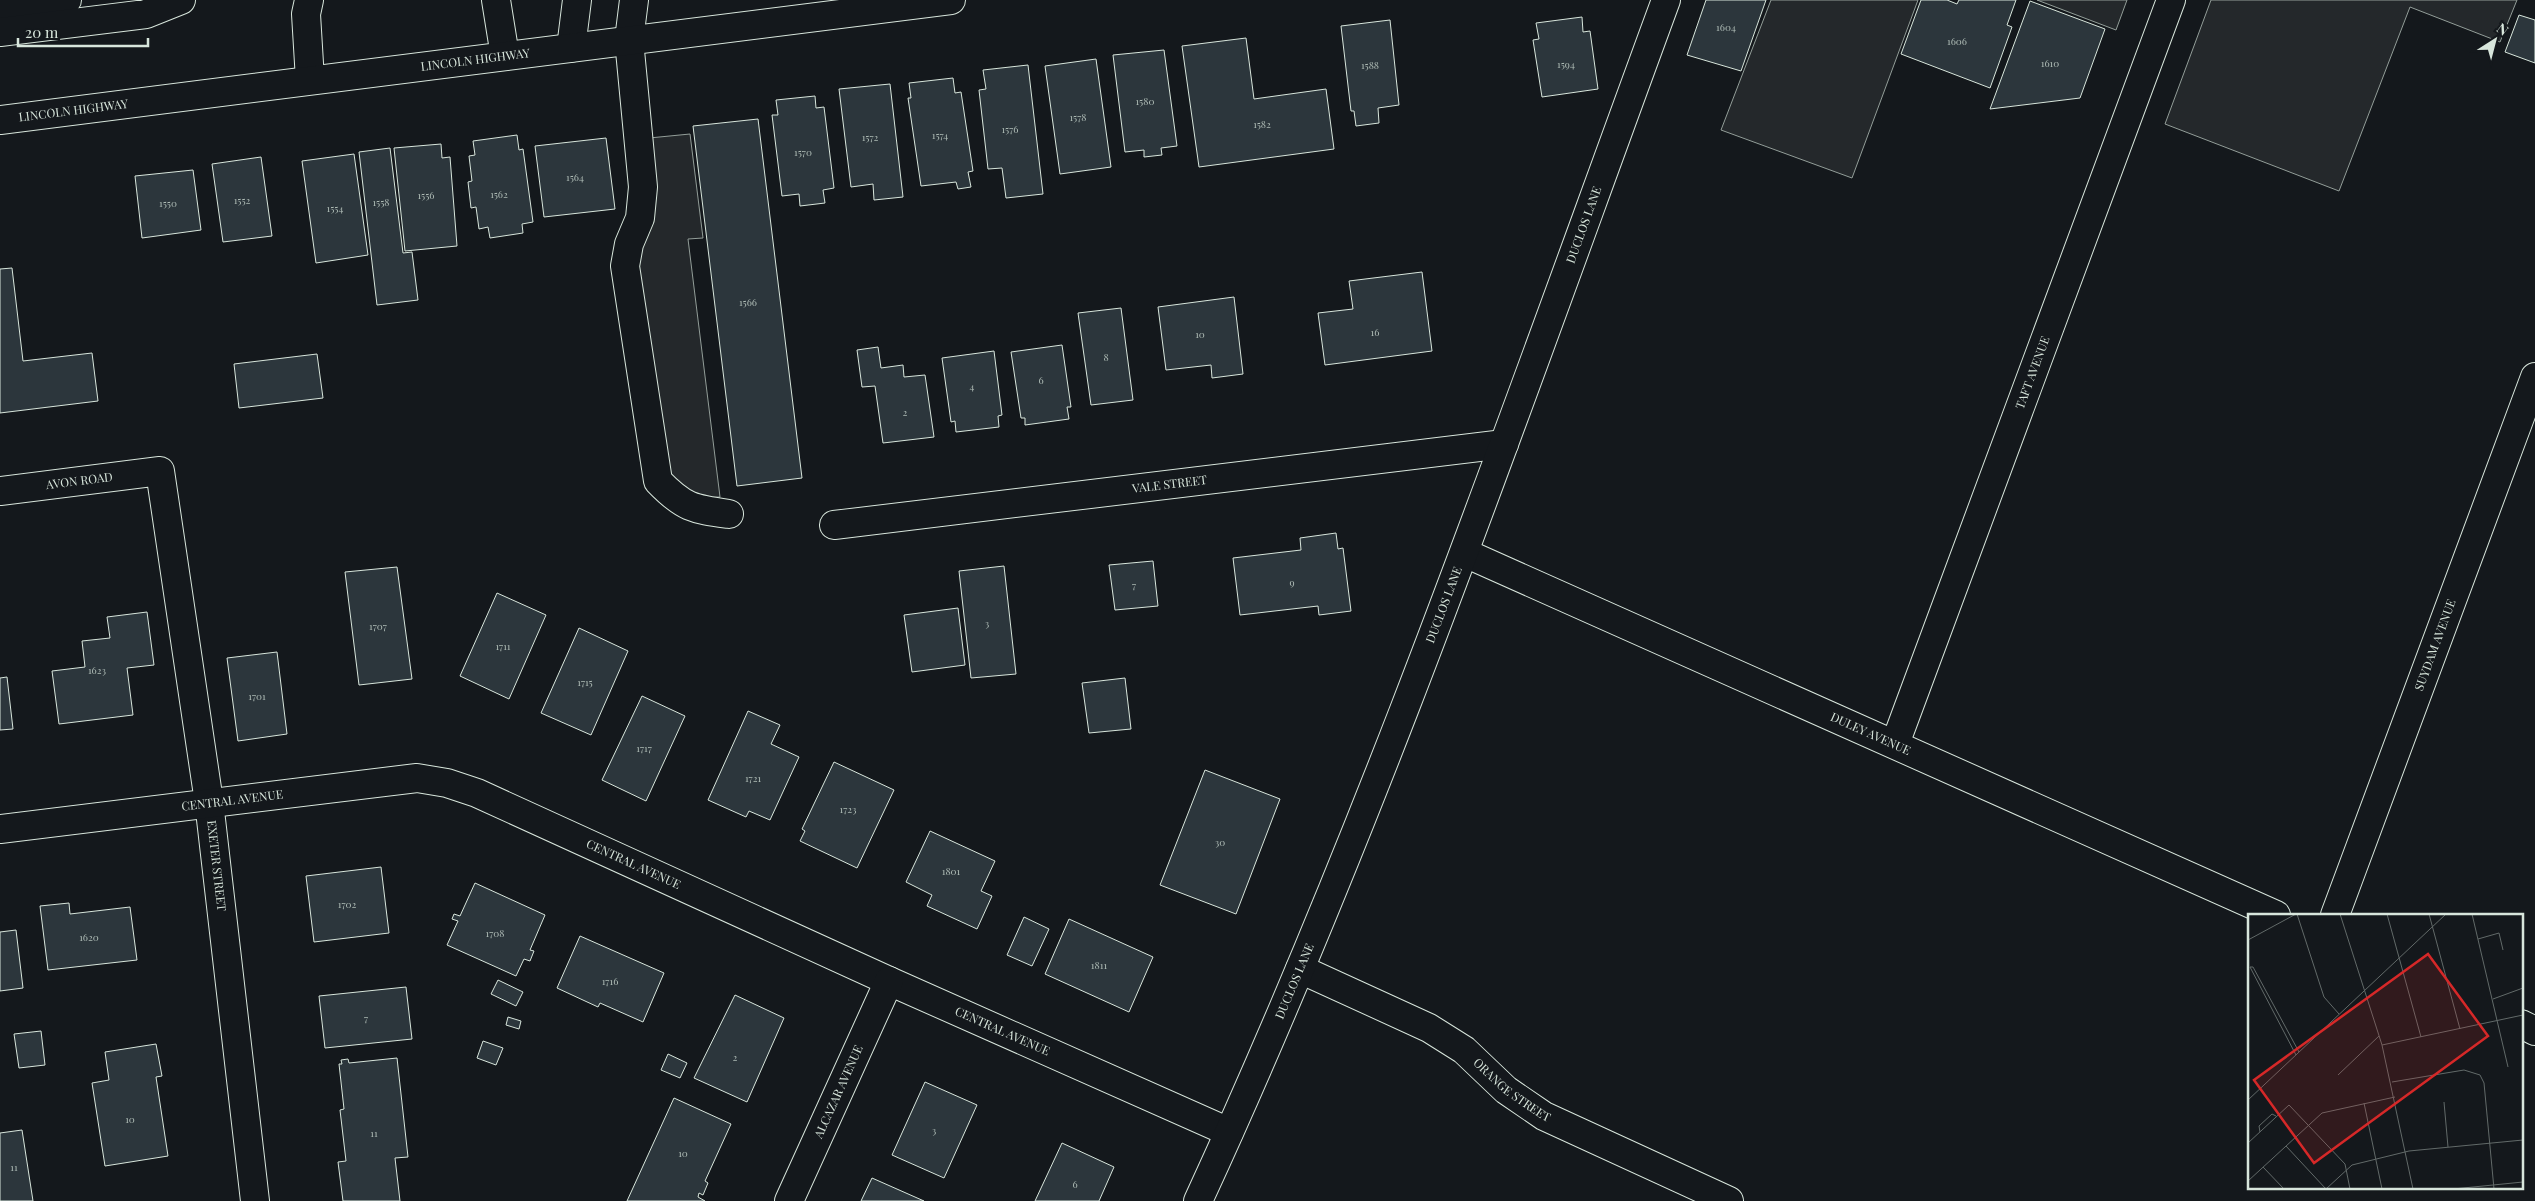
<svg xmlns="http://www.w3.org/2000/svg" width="2535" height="1201" font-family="'Playfair Display',serif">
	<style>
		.parking { fill: #24282b; stroke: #939e99 }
		.building { fill: #2c363c; stroke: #d8e6dc }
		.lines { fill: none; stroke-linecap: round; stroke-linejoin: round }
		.minor-casing { stroke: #d8e6dc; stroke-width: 30 }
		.major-casing { stroke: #d8e6dc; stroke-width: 30 }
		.minor { stroke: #14181c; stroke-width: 28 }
		.major { stroke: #14181c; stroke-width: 28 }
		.labels { text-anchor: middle; stroke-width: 4; stroke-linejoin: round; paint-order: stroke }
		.number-label { font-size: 10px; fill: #adbab4 }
		.street-label { font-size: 12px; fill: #d8e6dc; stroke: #14181c }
		.inset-road { fill: none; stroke: #626a69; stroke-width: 1 }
		.view { fill: #d62828; fill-opacity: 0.15; stroke: #d62828; stroke-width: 2.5 }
		.inset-edge { fill: none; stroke: #d8e6dc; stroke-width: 2.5 }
	</style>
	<rect width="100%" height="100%" fill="#14181c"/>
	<path class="parking" d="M 1771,0 L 1918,0 L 1852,178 L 1721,130 Z
		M 2037,0 L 2127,0 L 2116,30 Z
		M 2211,0 L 2517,0 L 2500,42 L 2410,7 L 2339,191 L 2165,124 Z
		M 690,134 L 703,238 L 688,239 L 720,497 L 675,499 L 658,481 L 629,244 L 639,139 Z"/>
	<path class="building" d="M 1706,0 L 1766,0 L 1741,71 L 1687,55 Z
		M 1921,0 L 1947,0 L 1957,4 L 1959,0 L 2016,0 L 2007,25 L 2012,27 L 1990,88 L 1901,54 Z
		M 2030,1 L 2105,29 L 2080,98 L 1990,109 Z
		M 2519,15 L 2535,20 L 2535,63 L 2505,52 Z
		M 1582,17 L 1583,32 L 1590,31 L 1598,89 L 1542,97 L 1533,40 L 1539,39 L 1536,23 Z
		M 1390,20 L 1399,105 L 1378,108 L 1379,123 L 1356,126 L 1354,111 L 1351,111 L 1341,26 Z
		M 1246,38 L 1254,99 L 1326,89 L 1334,149 L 1199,167 L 1182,46 Z
		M 1164,50 L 1177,146 L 1161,148 L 1162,155 L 1144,157 L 1144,150 L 1125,152 L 1113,55 Z
		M 1096,59 L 1111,167 L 1060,174 L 1045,66 Z
		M 1028,65 L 1043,194 L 1006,198 L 1002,168 L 988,169 L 979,90 L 986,89 L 983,70 Z
		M 953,78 L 955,93 L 961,92 L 973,171 L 968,172 L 971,187 L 958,189 L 956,182 L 921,186 L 908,98 L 911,98 L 909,83 Z
		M 890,84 L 903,197 L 874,200 L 873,184 L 851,187 L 839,89 Z
		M 815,96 L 816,108 L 824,107 L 834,188 L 823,190 L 825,203 L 800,206 L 799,194 L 782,196 L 772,115 L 778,115 L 776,100 Z
		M 758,119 L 802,478 L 737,486 L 693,126 Z
		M 517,135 L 519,150 L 523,149 L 533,222 L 522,224 L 523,233 L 490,238 L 488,227 L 479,229 L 476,207 L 471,208 L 468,182 L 472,181 L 469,156 L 475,155 L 473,141 Z
		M 606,138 L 615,209 L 544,217 L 535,146 Z
		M 441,144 L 442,158 L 450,157 L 457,246 L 405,251 L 394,148 Z
		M 390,148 L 403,253 L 412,252 L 418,300 L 377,305 L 359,152 Z
		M 354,154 L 368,255 L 316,263 L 302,161 Z
		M 261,157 L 272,236 L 223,242 L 212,164 Z
		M 193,170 L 201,230 L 142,238 L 135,176 Z
		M 12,268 L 23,361 L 92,353 L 98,401 L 0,413 L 0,269 Z
		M 1422,272 L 1432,351 L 1325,365 L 1318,313 L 1353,309 L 1349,281 Z
		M 1234,297 L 1243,374 L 1212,378 L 1211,365 L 1166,370 L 1158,307 Z
		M 1121,308 L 1133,400 L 1091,405 L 1078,313 Z
		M 1062,345 L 1071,407 L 1067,407 L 1069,419 L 1025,425 L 1025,418 L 1021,418 L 1011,352 Z
		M 878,347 L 881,368 L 903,365 L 904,377 L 925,375 L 934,437 L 883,443 L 875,386 L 862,387 L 857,350 Z
		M 994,351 L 1002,415 L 998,416 L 999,427 L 956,432 L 955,421 L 951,422 L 942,358 Z
		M 317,354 L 323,398 L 239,408 L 234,364 Z
		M 1336,533 L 1338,549 L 1343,548 L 1351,611 L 1319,615 L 1318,606 L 1240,615 L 1233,558 L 1301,550 L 1300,538 Z
		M 1153,561 L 1158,606 L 1115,610 L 1109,565 Z
		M 1004,566 L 1016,674 L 971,678 L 959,571 Z
		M 397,567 L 412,679 L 359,685 L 345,572 Z
		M 497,593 L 546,615 L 509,699 L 460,676 Z
		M 958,608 L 965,665 L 912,672 L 904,615 Z
		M 147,612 L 154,665 L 127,668 L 133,715 L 59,724 L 52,671 L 85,667 L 82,641 L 110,638 L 107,617 Z
		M 579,628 L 628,651 L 591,735 L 541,713 Z
		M 277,652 L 287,734 L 238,741 L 227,658 Z
		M 7,677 L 13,729 L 0,730 L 0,678 Z
		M 1125,678 L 1131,729 L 1089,733 L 1082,683 Z
		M 642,696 L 685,716 L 646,801 L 602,780 Z
		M 748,711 L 780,725 L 771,744 L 799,757 L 770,820 L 749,811 L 746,817 L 708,800 Z
		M 834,762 L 894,790 L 857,868 L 800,841 L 805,831 L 802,829 Z
		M 1205,770 L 1280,799 L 1236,914 L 1160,885 Z
		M 930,831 L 995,861 L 981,891 L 992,896 L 977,929 L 927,906 L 932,895 L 906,882 Z
		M 381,867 L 389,933 L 314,942 L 306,876 Z
		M 475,883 L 545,915 L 530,950 L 534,951 L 530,961 L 524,959 L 516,976 L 447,945 L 458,921 L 452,919 L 454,914 L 460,916 Z
		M 69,903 L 70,914 L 130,907 L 137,960 L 48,970 L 40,906 Z
		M 1024,917 L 1049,929 L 1032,966 L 1007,955 Z
		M 1069,919 L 1153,957 L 1129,1012 L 1045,974 Z
		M 16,930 L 23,988 L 0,991 L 0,932 Z
		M 580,936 L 664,973 L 643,1022 L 600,1003 L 598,1007 L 557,988 Z
		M 498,980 L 523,992 L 516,1006 L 491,994 Z
		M 406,987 L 412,1039 L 325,1048 L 319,996 Z
		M 735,995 L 784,1018 L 747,1102 L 694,1078 Z
		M 508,1017 L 521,1021 L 519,1029 L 506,1025 Z
		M 41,1031 L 45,1065 L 19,1068 L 14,1034 Z
		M 483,1041 L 503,1048 L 496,1065 L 477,1058 Z
		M 156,1044 L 162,1076 L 156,1077 L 168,1156 L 105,1166 L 92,1083 L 109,1080 L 105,1052 Z
		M 668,1054 L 687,1063 L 680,1078 L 661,1070 Z
		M 397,1058 L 408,1157 L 395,1158 L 400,1201 L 343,1201 L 338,1162 L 346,1161 L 340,1110 L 344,1109 L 339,1064 L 342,1064 L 341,1060 L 348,1059 L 349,1063 Z
		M 925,1082 L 977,1105 L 944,1178 L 892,1155 Z
		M 674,1098 L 731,1124 L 705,1181 L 708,1183 L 703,1195 L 699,1193 L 698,1197 L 705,1201 L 627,1201 Z
		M 22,1130 L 33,1201 L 0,1201 L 0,1133 Z
		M 1062,1143 L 1114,1167 L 1099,1201 L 1035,1201 Z
		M 872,1178 L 924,1201 L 861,1201 Z"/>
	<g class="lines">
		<g class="minor-casing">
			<g id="minor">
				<path d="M 309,0 L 306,14 L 310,80"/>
				<path d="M 496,0 L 505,56"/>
				<path d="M 634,0 L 629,40 L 643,187 L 640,218 L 629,244 L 625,266 L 658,481 C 684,508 693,509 729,514"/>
				<path d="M 0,9 L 67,0"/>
				<path d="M 0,32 L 146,14 L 181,0"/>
				<path d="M 571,48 L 577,0"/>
				<path id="s1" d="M 0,491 L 160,471 L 209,802 L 255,1201"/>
				<path id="s2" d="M 834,525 L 1504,444"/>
				<path id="s3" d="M 1465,553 L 2276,915"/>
				<path id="s4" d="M 1895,744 L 2171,0"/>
				<path id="s5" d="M 0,829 L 417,778 L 447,783 L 477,793 L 889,981 L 1229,1132"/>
				<path id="s6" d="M 2335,915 L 2535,377"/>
				<path id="s7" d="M 1300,969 L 1429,1028 L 1464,1050 L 1506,1090 L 1544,1116 L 1729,1201"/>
				<path d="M 2521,1024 L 2535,1031"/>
				<path id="s8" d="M 789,1201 L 889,981"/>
				<path id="s9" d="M 1198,1201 C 1378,811 1518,403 1666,0"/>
			</g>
		</g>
		<g class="major-casing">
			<g id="major">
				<path id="s10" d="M 0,120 L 951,0"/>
			</g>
		</g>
		<use href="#minor" class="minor"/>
		<use href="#major" class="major"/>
	</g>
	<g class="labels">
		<g class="number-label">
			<text x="1726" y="31">1604</text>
			<text x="1957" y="45">1606</text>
			<text x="2050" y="67">1610</text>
			<text x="1566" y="68">1594</text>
			<text x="1370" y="69">1588</text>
			<text x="1145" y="105">1580</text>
			<text x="1078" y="121">1578</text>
			<text x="1262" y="128">1582</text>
			<text x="1010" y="133">1576</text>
			<text x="940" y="139">1574</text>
			<text x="870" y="141">1572</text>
			<text x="803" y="156">1570</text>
			<text x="575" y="181">1564</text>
			<text x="499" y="198">1562</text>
			<text x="426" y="199">1556</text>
			<text x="242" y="204">1552</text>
			<text x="381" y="206">1558</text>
			<text x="168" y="207">1550</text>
			<text x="335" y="212">1554</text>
			<text x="748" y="306">1566</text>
			<text x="1375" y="336">16</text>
			<text x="1200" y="338">10</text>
			<text x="1106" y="361">8</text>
			<text x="1041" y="384">6</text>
			<text x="972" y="390">4</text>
			<text x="905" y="416">2</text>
			<text x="1292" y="586">9</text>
			<text x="1134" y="589">7</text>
			<text x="987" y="627">3</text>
			<text x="378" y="630">1707</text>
			<text x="503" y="650">1711</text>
			<text x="97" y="674">1623</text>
			<text x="585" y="686">1715</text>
			<text x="257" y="700">1701</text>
			<text x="644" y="752">1717</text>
			<text x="753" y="782">1721</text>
			<text x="848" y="813">1723</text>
			<text x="1220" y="846">30</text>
			<text x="951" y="875">1801</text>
			<text x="347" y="908">1702</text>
			<text x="495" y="937">1708</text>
			<text x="89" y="941">1620</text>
			<text x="1099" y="969">1811</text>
			<text x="610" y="985">1716</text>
			<text x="366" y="1022">7</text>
			<text x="735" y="1061">2</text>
			<text x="130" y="1123">10</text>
			<text x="934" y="1134">3</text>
			<text x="374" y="1137">11</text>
			<text x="683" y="1157">10</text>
			<text x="14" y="1171">11</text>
			<text x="1075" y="1188">6</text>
		</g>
		<g class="street-label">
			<text dy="4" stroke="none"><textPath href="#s10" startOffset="479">LINCOLN HIGHWAY</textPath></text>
			<text dy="4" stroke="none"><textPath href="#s10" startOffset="74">LINCOLN HIGHWAY</textPath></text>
			<text dy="4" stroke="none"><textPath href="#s9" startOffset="1050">DUCLOS LANE</textPath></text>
			<text dy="4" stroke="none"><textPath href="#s4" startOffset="396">TAFT AVENUE</textPath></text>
			<text dy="4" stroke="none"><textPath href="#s1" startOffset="80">AVON ROAD</textPath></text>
			<text dy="4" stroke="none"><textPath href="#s2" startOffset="338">VALE STREET</textPath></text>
			<text dy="4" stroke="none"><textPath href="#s9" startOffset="645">DUCLOS LANE</textPath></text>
			<text dy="4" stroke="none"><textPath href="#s6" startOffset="288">SUYDAM AVENUE</textPath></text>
			<text dy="4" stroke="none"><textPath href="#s3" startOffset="444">DULEY AVENUE</textPath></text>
			<text dy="4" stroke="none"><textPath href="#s5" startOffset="234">CENTRAL AVENUE</textPath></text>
			<text dy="4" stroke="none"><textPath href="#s5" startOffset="654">CENTRAL AVENUE</textPath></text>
			<text dy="4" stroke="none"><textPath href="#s1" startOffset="560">EXETER STREET</textPath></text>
			<text dy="4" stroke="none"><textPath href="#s9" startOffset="240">DUCLOS LANE</textPath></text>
			<text dy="4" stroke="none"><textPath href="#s5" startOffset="1059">CENTRAL AVENUE</textPath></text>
			<text dy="4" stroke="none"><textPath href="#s7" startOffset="246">ORANGE STREET</textPath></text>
			<text dy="4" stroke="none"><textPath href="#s8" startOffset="120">ALCAZAR AVENUE</textPath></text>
		</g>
	</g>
	<g transform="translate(2248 914)">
		<rect width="275" height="275" fill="#14181c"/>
		<path class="inset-road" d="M 49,0 L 76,83 L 91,100M 92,0 L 134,131 L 165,275M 139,0 L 173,123M 181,0 L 212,115M 224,0 L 260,153M 230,25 L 251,19 L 255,36M 0,26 L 48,0M 245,85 L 275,74M 134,131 L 275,101M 48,141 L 2,53 L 5,53 L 51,138M 90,161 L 131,122M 144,168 L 216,156 L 232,161 L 236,169 L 246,275M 0,186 L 198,0M 196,188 L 200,233M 116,189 L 134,275M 12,218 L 11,212 L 24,200 L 28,202M 0,229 L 41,191 L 97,250 L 102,275M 38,232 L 78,275M 15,253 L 36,275M 0,267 L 74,199 L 147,183M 78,275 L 104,251 L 161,237 L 275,226M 205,275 L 275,268"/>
		<path class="view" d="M 180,40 L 240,122 L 66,249 L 6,166 Z"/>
		<rect width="275" height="275" class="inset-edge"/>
	</g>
	<g transform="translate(2495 40) rotate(36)" stroke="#14181c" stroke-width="4" paint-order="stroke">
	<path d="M0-4L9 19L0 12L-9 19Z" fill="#d8e6dc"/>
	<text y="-8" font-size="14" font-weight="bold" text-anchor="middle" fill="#d8e6dc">N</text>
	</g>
	<path d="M18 38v8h130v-8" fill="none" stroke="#d8e6dc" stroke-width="2.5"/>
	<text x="25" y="38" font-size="15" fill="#d8e6dc" stroke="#14181c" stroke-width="4" paint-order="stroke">20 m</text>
</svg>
